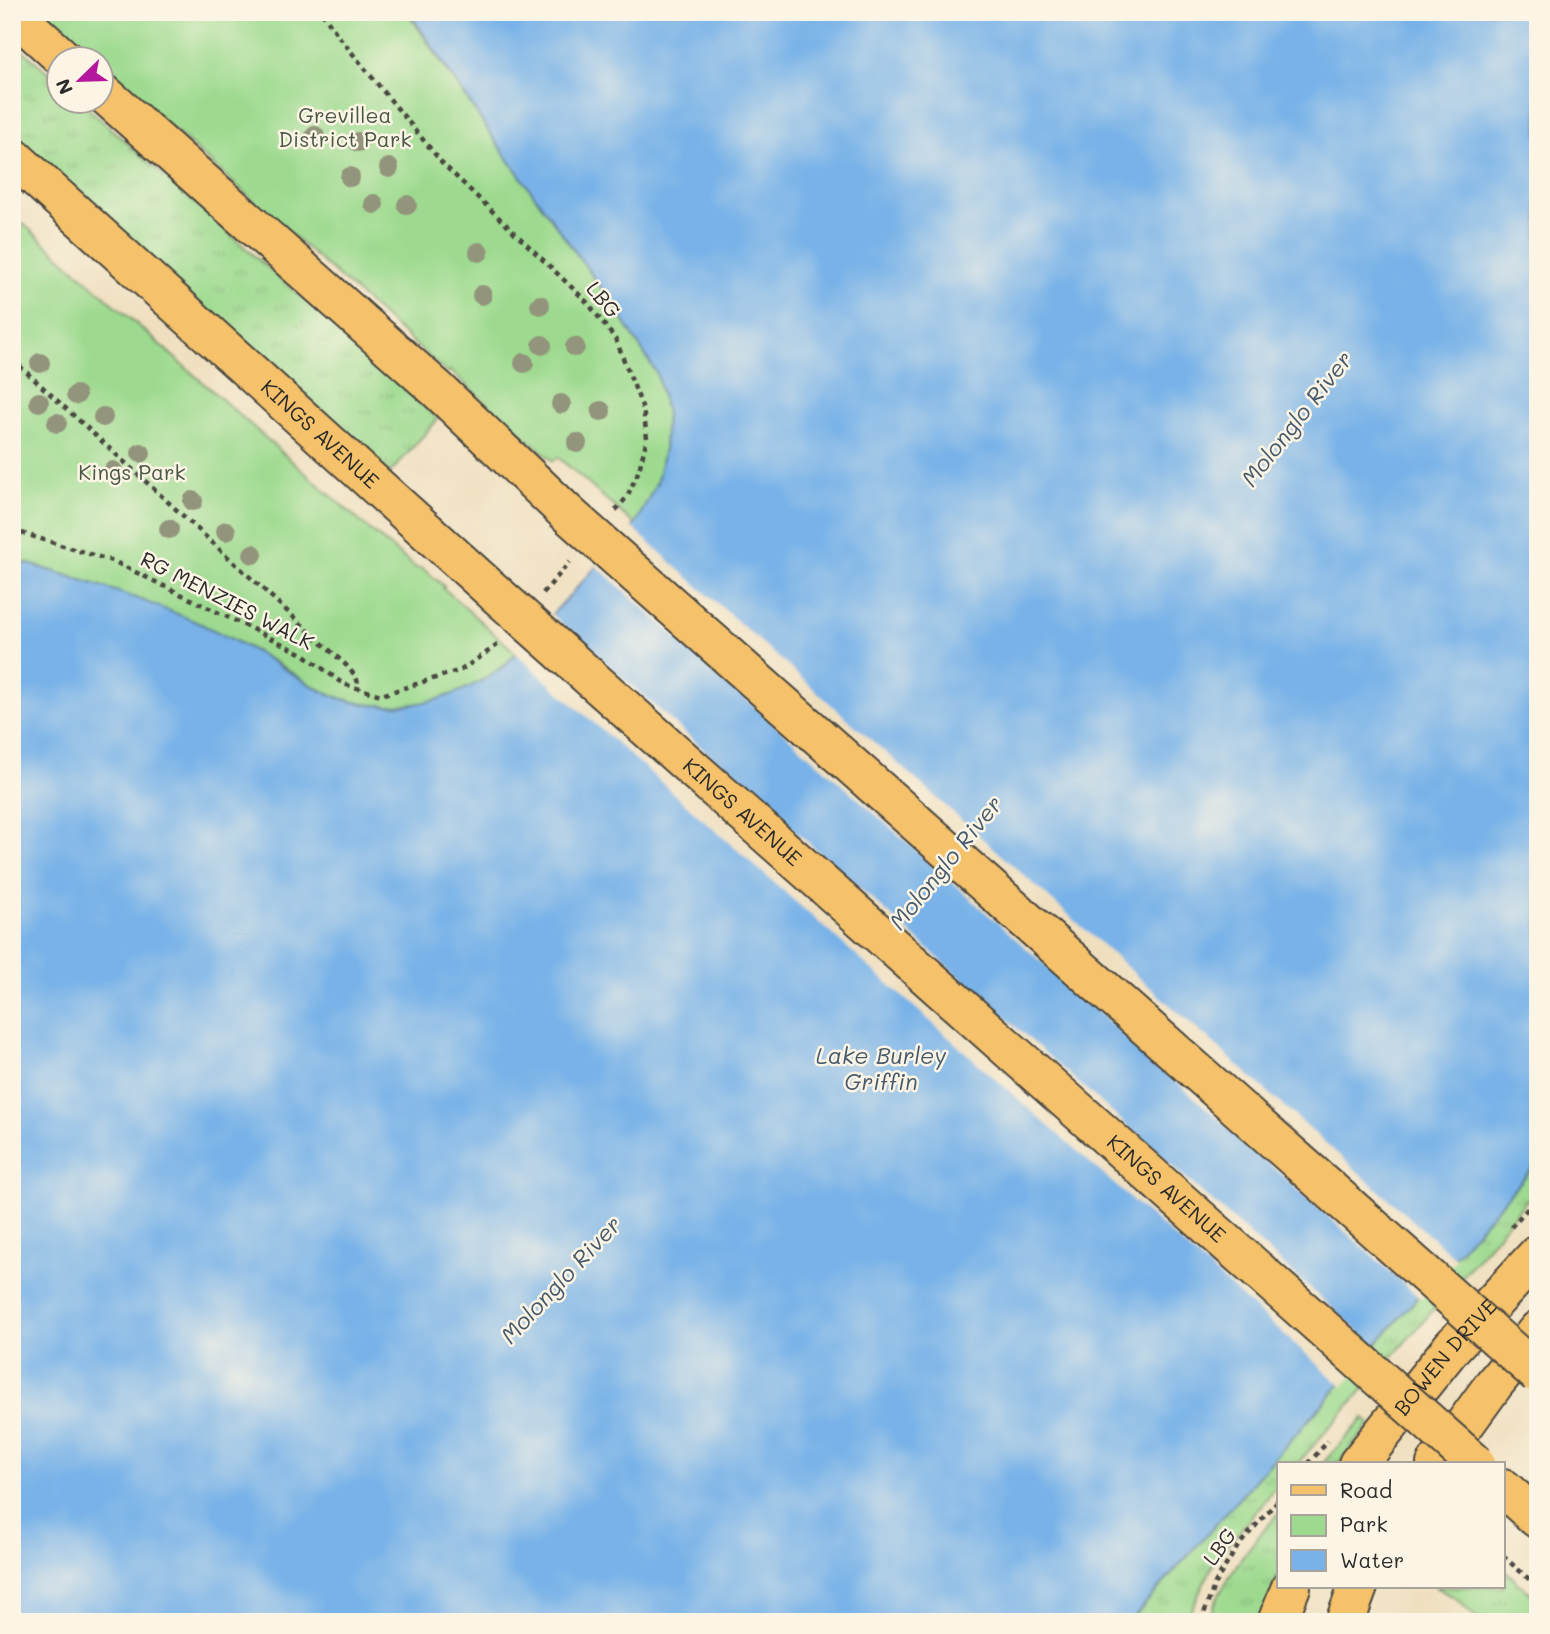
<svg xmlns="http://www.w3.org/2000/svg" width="1550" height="1634" font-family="Mali,sans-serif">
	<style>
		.grass { fill: url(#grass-tufts); stroke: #64825d; stroke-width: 2 }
		.park { fill: #9dda8f; stroke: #64825d; stroke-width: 2 }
		.water { fill: #78b2e8; stroke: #526e8a; stroke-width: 2 }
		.pier { fill: #efdfbf }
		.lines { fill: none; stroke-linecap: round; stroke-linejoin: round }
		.major-casing { stroke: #484641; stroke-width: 42 }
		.path { stroke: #484641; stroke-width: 4.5; stroke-dasharray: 5 5; stroke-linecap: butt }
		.major { stroke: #f5c16b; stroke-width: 38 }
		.major-bridge-casing { stroke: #484641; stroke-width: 42; stroke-linecap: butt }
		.major-bridge { stroke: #f5c16b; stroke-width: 38 }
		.tree { fill: #93947b }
		.labels { text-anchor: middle; stroke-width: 5; stroke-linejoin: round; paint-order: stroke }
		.park-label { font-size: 21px; fill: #485744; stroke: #fcf5e5 }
		.street-label { font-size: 21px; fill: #2b2b2b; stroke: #fcf5e5 }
		.water-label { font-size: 23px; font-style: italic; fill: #465a6d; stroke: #fcf5e5 }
	</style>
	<defs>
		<pattern id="grass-tufts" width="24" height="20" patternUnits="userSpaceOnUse" patternTransform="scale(1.75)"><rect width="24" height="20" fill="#9dda8f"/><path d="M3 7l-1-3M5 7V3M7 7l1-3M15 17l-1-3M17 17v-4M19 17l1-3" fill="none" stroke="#87bb7c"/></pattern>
	</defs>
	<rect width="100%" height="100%" fill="#fcf5e5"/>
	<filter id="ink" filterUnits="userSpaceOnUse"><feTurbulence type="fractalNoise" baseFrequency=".0143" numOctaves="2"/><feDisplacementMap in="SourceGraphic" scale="14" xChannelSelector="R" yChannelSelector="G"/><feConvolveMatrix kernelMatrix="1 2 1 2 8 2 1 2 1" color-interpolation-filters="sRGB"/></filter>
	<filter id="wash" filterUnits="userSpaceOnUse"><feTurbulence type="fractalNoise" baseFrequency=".00686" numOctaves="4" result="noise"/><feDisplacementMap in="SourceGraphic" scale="28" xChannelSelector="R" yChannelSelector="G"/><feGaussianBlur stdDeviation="1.57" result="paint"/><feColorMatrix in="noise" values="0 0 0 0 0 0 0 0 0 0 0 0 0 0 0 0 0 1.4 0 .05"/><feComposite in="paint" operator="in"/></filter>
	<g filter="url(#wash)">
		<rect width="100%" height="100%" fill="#efdfbf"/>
		<path class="grass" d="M 12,41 L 59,82 L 60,102 L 81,102 L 438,419 L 390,473 L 12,138 Z
			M 1538,1162 L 1538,1187 L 1428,1316 L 1297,1464 L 1279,1464 L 1279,1484 L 1216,1559 L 1185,1622 L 1129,1622 Z
			M 1364,1418 L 1370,1424 L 1338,1464 L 1322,1464 Z
			M 1279,1513 L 1279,1573 L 1261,1622 L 1207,1622 C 1225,1576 1246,1550 1279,1513 Z
			M 1503,1569 L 1538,1600 L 1538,1622 L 1481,1622 L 1454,1597 L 1435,1587 L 1503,1587 Z"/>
		<path class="park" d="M 40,12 L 407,12 L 496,142 L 615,307 L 657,374 L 666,413 L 664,449 L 657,482 L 635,525 L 558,457 L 553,461 L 450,371 L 447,373 L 102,66 L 102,60 L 94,59 Z
			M 12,214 L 364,525 L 416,568 L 423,569 L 444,586 L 443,588 L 517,654 C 465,702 391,722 325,692 C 307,684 292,672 275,662 C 252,649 228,637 204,626 C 142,598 77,578 12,559 Z"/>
		<path class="water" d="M 409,12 L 1538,12 L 1538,1162 L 1129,1622 L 12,1622 L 12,559 C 77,578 141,597 203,625 C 228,637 254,650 278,665 C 293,674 308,684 324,692 C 384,719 451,705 504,666 L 635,525 L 657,482 L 664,449 L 666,413 L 657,374 L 615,307 L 496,142 Z"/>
		<path class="pier" d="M 629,525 L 1456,1259 L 1421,1299 L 594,564 Z
			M 550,613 L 1377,1348 L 1343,1387 L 514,652 Z"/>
	</g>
	<g filter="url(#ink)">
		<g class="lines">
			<g class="major-casing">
				<g id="major">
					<path d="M 12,12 L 65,60"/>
					<path d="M 102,92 L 438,390 L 568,514"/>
					<path id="s1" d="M 12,156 L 496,594"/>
					<path id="s2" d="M 1358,1464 L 1452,1347 L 1538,1254"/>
					<path d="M 1436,1464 L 1494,1384 L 1538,1330"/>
					<path d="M 1503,1488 L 1538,1519"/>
					<path d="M 1277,1622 L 1291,1587"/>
					<path d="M 1345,1622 L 1358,1587"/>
				</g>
			</g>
			<path class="path" d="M 322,12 L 339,37 L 443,164 L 587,302 L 616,340 L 643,409 L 647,438 L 639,470 L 627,497 L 615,511
				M 12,359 L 347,666 L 356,677 L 360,689
				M 12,530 L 115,562 L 305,655 L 343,684 L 381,695 L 461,670 L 499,644
				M 543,593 L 570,562
				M 1511,1227 L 1538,1197
				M 1308,1464 L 1328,1441
				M 1503,1556 L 1538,1587
				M 1201,1622 L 1215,1583 L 1238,1546 L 1279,1499"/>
			<use href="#major" class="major"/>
			<g class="major-bridge-casing">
				<g id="major-bridge">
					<path d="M 568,514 L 1538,1374"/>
					<path id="s3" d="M 496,594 L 1476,1464"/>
				</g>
			</g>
			<use href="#major-bridge" class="major-bridge"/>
		</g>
		<g class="tree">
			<circle cx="315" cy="136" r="10"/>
			<circle cx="358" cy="142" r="10"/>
			<circle cx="389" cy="168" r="10"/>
			<circle cx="350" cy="177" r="10"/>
			<circle cx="374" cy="204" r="10"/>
			<circle cx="407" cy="205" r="10"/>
			<circle cx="479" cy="252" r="10"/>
			<circle cx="482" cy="295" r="10"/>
			<circle cx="540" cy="305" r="10"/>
			<circle cx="542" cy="345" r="10"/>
			<circle cx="575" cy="347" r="10"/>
			<circle cx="40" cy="363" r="10"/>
			<circle cx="524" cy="363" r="10"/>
			<circle cx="76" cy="395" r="10"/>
			<circle cx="39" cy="402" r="10"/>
			<circle cx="561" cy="404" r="10"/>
			<circle cx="601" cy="411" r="10"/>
			<circle cx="103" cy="417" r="10"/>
			<circle cx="57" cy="423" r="10"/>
			<circle cx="577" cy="443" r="10"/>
			<circle cx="141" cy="453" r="10"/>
			<circle cx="113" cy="471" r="10"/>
			<circle cx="193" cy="501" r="10"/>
			<circle cx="169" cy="529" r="10"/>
			<circle cx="226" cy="531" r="10"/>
			<circle cx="253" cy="554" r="10"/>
		</g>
	</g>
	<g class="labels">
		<g class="park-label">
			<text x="345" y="123">Grevillea<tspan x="345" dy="24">District Park</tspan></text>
			<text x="132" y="480">Kings Park</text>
		</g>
		<g class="street-label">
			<text transform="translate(603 300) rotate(50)" y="7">LBG</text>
			<text dy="7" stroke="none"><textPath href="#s1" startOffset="415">KINGS AVENUE</textPath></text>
			<text transform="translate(227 601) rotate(27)" y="7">RG MENZIES WALK</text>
			<text dy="7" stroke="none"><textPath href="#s3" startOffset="329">KINGS AVENUE</textPath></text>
			<text dy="7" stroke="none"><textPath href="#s3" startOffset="896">KINGS AVENUE</textPath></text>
			<text dy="7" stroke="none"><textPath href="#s2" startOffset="138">BOWEN DRIVE</textPath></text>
			<text transform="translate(1220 1547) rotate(-55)" y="7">LBG</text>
		</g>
		<g class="water-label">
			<text transform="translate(1297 419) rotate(-52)" y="8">Molonglo River</text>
			<text transform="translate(946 863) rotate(-51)" y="8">Molonglo River</text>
			<text x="881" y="1064">Lake Burley<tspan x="881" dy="26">Griffin</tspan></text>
			<text transform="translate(561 1280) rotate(-47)" y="8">Molonglo River</text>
		</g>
	</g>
	<rect width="1550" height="1634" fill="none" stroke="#fcf5e5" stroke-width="42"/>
	<rect x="1277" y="1462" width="228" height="126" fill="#fcf5e5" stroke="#a8a49b" stroke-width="2"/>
	<rect x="1291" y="1485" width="35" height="10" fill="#f5c16b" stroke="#a8a49b" stroke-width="2"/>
	<text x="1340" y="1498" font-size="21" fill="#2b2b2b">Road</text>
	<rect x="1291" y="1515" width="35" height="21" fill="#9dda8f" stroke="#a8a49b" stroke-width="2"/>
	<text x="1340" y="1532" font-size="21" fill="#2b2b2b">Park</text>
	<rect x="1291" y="1550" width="35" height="21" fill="#78b2e8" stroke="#a8a49b" stroke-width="2"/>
	<text x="1340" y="1568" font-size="21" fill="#2b2b2b">Water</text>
	<g transform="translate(80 80) rotate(247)"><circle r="33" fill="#fcf5e5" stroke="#a8a49b" stroke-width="2"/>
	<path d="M0-5L12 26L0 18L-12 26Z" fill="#b5179e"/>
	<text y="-10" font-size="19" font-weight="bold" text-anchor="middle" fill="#2b2b2b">N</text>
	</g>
</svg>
